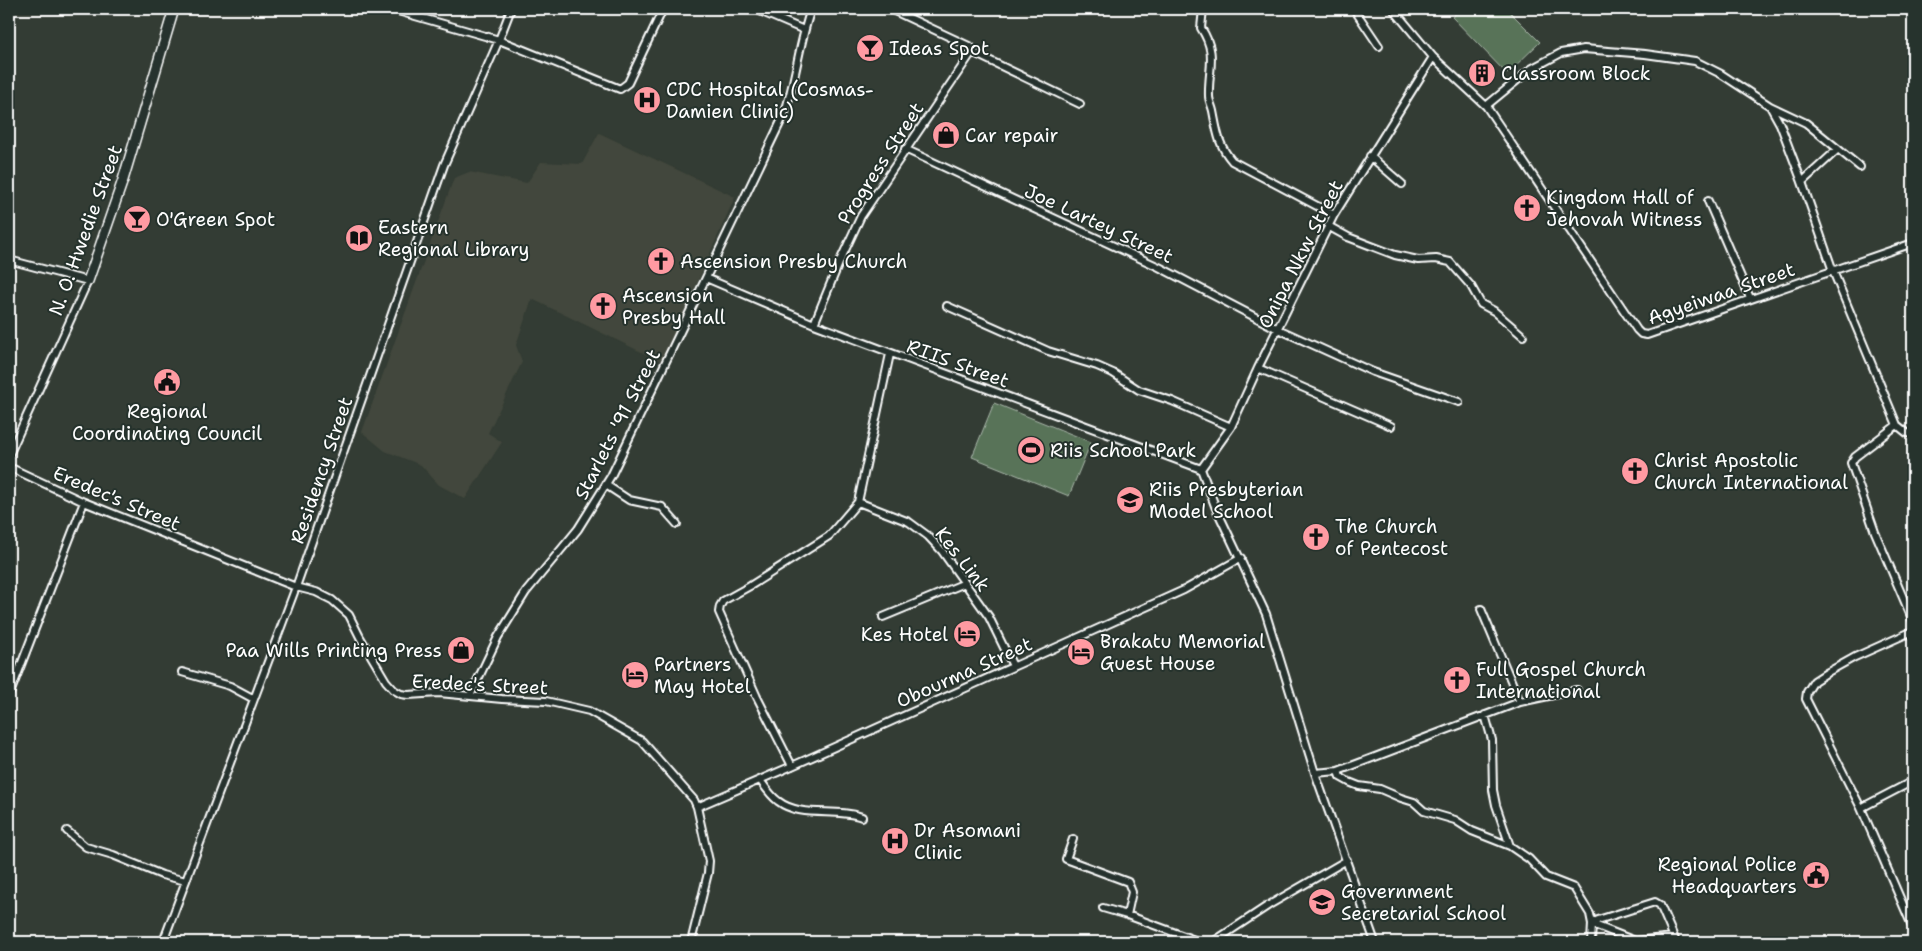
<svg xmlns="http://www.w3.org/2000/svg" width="1922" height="951" font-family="'Shantell Sans',sans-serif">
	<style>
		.built { fill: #42473c }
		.green { fill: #587359; stroke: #acb9ac }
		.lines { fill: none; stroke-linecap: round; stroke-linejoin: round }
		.street-casing { stroke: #fff; stroke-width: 10 }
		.secondary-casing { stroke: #fff; stroke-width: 12 }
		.street { stroke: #26332d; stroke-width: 6 }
		.secondary { stroke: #26332d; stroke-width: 9 }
		.labels { text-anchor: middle; stroke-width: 4; stroke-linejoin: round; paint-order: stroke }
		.poi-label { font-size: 19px; fill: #fff; stroke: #26332d; text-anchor: start }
		.street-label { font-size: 19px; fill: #fff; stroke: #26332d }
	</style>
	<rect width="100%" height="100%" fill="#333c34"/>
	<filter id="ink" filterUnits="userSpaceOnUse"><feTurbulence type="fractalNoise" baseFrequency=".02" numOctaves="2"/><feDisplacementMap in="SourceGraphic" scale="10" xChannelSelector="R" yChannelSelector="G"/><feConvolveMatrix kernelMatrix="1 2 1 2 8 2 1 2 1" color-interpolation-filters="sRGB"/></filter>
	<g filter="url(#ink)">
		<path class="built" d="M 599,133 L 735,197 L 662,362 L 532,299 L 516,345 L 522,362 L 488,433 L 502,442 L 465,499 L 439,485 L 421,465 L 385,451 L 362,432 L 454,178 L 469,172 L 527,183 L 541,162 L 582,164 Z"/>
		<path class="green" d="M 1461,9 L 1507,9 L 1540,42 L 1507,74 L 1452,17 Z
			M 994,403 L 1091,442 L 1069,496 L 972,457 Z"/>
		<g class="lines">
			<g class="street-casing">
				<path id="street" d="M 391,9 L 499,40 L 620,89 L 628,83 L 663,9
					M 755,9 L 804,30
					M 890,9 L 971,47 L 972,52 L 1080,104
					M 1203,9 L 1201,28 C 1218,54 1208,68 1209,96 C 1209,101 1212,106 1213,111 C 1217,131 1218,145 1232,161 L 1334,215
					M 1354,9 L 1379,46
					M 1393,9 L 1433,57 L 1486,106 L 1637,330 L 1641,334 L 1647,335 L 1913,243
					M 1486,106 L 1531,69 L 1561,53 L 1584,49 L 1645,54 L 1695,61 L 1721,74 L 1770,106 L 1780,124 L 1802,182 L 1833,271 L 1897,425
					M 1770,106 L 1806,123 L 1860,167
					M 905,149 L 1159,267 L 1278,329 L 1373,372 L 1459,402
					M 1370,156 L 1402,184
					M 1802,182 L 1838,149
					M 1708,201 L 1750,298
					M 1328,226 L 1348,237 L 1395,255 L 1418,260 L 1436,259 L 1450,262 L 1471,286 L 1481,304 L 1494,311 L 1523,336
					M 9,260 L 88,281 L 9,455
					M 706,278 L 814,324 L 1201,469
					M 947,306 L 1048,351 L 1097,366 L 1113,373 L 1139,390 L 1172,401 L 1231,427
					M 814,324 L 839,263 L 861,216 L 972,52
					M 1258,368 L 1391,426
					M 1913,434 L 1907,433 L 1897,425 L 1855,457 L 1851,463 L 1875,532 L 1913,621
					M 9,467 L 84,502 L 296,587 L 316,592 L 332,600 L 349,615 L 360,637 L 386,681 L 394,690 L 401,694 L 408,695 L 439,693 L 502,699 L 546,701 L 589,711 L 642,741 L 694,800 L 697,807 L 709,861 L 708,873 L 691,942
					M 1201,469 L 1215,506 L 1266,614 L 1315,773 L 1375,942
					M 1201,469 L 1231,427 L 1258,368 L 1334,215 L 1433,57
					M 606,485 L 629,500 L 662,507 L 677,524
					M 858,502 L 909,522 L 928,536 L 942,551 L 989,617 L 1013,666
					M 1481,609 L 1520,702
					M 883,617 L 965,583
					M 182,672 L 230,686 L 254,699
					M 9,696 L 84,502
					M 470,696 L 498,637 L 526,592 L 578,529 L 611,476 L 784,115 C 796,80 799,43 811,9
					M 1485,715 L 1492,740 L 1493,790 L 1496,805 L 1510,846
					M 792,766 L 757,697 L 719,612 L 720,606 L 723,601 L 750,586 L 829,536 L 858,502 L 890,354
					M 1338,771 L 1340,777 L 1349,782 L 1359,786 L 1380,789 L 1401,798 L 1414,802 L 1424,811 L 1455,820 L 1472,831 L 1510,846 L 1529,859 L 1546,877 L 1574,888 L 1590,914 L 1592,924 L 1635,941 L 1674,937
					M 1315,773 L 1338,771 L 1520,702 L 1577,690
					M 760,780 C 765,787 771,796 778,801 C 801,819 836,807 862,817
					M 1913,781 L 1861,808 L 1913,928
					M 697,807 L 792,766 L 1184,590 L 1241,558
					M 1861,808 L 1806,699 L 1807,692 L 1814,681 L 1828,672 L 1855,657 L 1913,631
					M 67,831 L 86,847 L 113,855 L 162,875 L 186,881
					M 1073,839 L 1066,859 L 1128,882 L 1132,892 L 1127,915
					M 1103,908 L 1127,915 L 1200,942
					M 163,942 L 296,587 L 444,165 L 499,40 L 511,9
					M 1213,942 L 1269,905 L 1347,860
					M 1591,942 L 1592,924 L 1598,920 L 1655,902 L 1660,905 L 1676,942"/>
			</g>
			<g class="secondary-casing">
				<path id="secondary" d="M 88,281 L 123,180 L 174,9"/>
			</g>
			<use href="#street" class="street"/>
			<use href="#secondary" class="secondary"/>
		</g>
	</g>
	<defs>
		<g id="bar-disc" transform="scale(1.4375)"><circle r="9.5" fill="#ff9aa2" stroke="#26332d"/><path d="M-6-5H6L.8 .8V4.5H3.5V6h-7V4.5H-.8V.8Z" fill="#111"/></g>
		<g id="building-disc" transform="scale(1.4375)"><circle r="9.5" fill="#ff9aa2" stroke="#26332d"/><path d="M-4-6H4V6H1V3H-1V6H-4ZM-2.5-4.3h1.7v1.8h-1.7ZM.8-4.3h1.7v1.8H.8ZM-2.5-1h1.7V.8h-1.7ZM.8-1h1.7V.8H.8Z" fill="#111"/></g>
		<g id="hospital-disc" transform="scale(1.4375)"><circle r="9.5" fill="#ff9aa2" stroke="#26332d"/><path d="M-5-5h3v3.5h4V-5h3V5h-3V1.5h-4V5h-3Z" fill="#111"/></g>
		<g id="shop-disc" transform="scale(1.4375)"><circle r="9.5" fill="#ff9aa2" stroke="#26332d"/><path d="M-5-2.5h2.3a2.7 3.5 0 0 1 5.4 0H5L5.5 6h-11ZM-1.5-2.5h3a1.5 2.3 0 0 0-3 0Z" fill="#111"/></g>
		<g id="church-disc" transform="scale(1.4375)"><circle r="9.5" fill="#ff9aa2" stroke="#26332d"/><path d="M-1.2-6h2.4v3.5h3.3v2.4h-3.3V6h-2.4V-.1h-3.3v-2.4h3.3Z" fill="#111"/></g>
		<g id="library-disc" transform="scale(1.4375)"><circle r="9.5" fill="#ff9aa2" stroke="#26332d"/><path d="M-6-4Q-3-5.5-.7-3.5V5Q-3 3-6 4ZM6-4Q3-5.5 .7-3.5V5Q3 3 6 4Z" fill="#111"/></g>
		<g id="civic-disc" transform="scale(1.4375)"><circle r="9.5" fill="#ff9aa2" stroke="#26332d"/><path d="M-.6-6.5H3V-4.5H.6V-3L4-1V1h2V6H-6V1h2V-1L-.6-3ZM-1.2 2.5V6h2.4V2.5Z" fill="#111"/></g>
		<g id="stadium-disc" transform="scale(1.4375)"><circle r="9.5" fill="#ff9aa2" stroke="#26332d"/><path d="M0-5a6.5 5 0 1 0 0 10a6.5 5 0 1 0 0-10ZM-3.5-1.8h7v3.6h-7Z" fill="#111"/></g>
		<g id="school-disc" transform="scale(1.4375)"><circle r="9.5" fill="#ff9aa2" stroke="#26332d"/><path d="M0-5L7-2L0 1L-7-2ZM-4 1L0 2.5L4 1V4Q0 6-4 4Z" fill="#111"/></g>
		<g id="hotel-disc" transform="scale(1.4375)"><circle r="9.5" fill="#ff9aa2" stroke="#26332d"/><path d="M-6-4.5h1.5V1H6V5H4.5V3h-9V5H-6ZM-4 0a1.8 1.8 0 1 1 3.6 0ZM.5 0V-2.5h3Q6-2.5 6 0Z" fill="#111"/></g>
	</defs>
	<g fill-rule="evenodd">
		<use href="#bar-disc" x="870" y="48"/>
		<use href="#building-disc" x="1482" y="73"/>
		<use href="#hospital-disc" x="647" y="100"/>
		<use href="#shop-disc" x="946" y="135"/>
		<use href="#church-disc" x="1527" y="208"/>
		<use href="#bar-disc" x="137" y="219"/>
		<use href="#library-disc" x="359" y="238"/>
		<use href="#church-disc" x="661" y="261"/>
		<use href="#church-disc" x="603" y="306"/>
		<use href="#civic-disc" x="167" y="382"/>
		<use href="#stadium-disc" x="1031" y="450"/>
		<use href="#church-disc" x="1635" y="471"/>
		<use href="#school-disc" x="1130" y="500"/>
		<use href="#church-disc" x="1316" y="537"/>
		<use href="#hotel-disc" x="967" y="634"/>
		<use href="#shop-disc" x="461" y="650"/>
		<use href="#hotel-disc" x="1081" y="652"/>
		<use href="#hotel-disc" x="635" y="675"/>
		<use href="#church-disc" x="1457" y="680"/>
		<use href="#hospital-disc" x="895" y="841"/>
		<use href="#civic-disc" x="1816" y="875"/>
		<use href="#school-disc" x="1322" y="902"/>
	</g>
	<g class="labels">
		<g class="poi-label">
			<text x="889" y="55">Ideas Spot</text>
			<text x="1501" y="80">Classroom Block</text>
			<text x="666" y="96">CDC Hospital (Cosmas-<tspan x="666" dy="22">Damien Clinic)</tspan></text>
			<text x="965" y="142">Car repair</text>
			<text x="1546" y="204">Kingdom Hall of<tspan x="1546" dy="22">Jehovah Witness</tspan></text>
			<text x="156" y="226">O'Green Spot</text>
			<text x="378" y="234">Eastern<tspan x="378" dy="22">Regional Library</tspan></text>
			<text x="680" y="268">Ascension Presby Church</text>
			<text x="622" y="302">Ascension<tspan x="622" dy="22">Presby Hall</tspan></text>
			<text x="167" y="418" text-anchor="middle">Regional<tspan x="167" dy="22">Coordinating Council</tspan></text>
			<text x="1050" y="457">Riis School Park</text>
			<text x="1654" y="467">Christ Apostolic<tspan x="1654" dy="22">Church International</tspan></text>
			<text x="1149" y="496">Riis Presbyterian<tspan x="1149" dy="22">Model School</tspan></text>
			<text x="1335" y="533">The Church<tspan x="1335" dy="22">of Pentecost</tspan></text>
			<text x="948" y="641" text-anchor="end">Kes Hotel</text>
			<text x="1100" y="648">Brakatu Memorial<tspan x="1100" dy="22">Guest House</tspan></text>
			<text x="442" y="657" text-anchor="end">Paa Wills Printing Press</text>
			<text x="654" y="671">Partners<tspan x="654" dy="22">May Hotel</tspan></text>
			<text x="1476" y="676">Full Gospel Church<tspan x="1476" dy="22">International</tspan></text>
			<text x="914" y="837">Dr Asomani<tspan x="914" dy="22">Clinic</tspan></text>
			<text x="1797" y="871" text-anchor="end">Regional Police<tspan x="1797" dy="22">Headquarters</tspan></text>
			<text x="1341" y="898">Government<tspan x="1341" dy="22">Secretarial School</tspan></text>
		</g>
		<g class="street-label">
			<text transform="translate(880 163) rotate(-57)" y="7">Progress Street</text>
			<text transform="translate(1099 223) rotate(25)" y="7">Joe Lartey Street</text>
			<text transform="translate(85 230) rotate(-70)" y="7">N. O. Hwedie Street</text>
			<text transform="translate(1300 254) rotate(-63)" y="7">Onipa Nkw Street</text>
			<text transform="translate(1721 293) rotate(-19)" y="7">Agyeiwaa Street</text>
			<text transform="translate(958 363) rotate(20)" y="7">RIIS Street</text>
			<text transform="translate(617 424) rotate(-63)" y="7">Starlets '91 Street</text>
			<text transform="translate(321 470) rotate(-71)" y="7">Residency Street</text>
			<text transform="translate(117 498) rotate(23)" y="7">Eredec's Street</text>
			<text transform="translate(963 559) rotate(52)" y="7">Kes Link</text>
			<text transform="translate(964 672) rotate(-24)" y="7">Obourma Street</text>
			<text transform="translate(480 684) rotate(3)" y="7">Eredec's Street</text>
		</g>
	</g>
	<rect width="1922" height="951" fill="none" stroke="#26332d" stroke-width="30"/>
	<rect x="15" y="15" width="1892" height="921" fill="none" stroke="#fff" stroke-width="2" filter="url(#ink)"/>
</svg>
